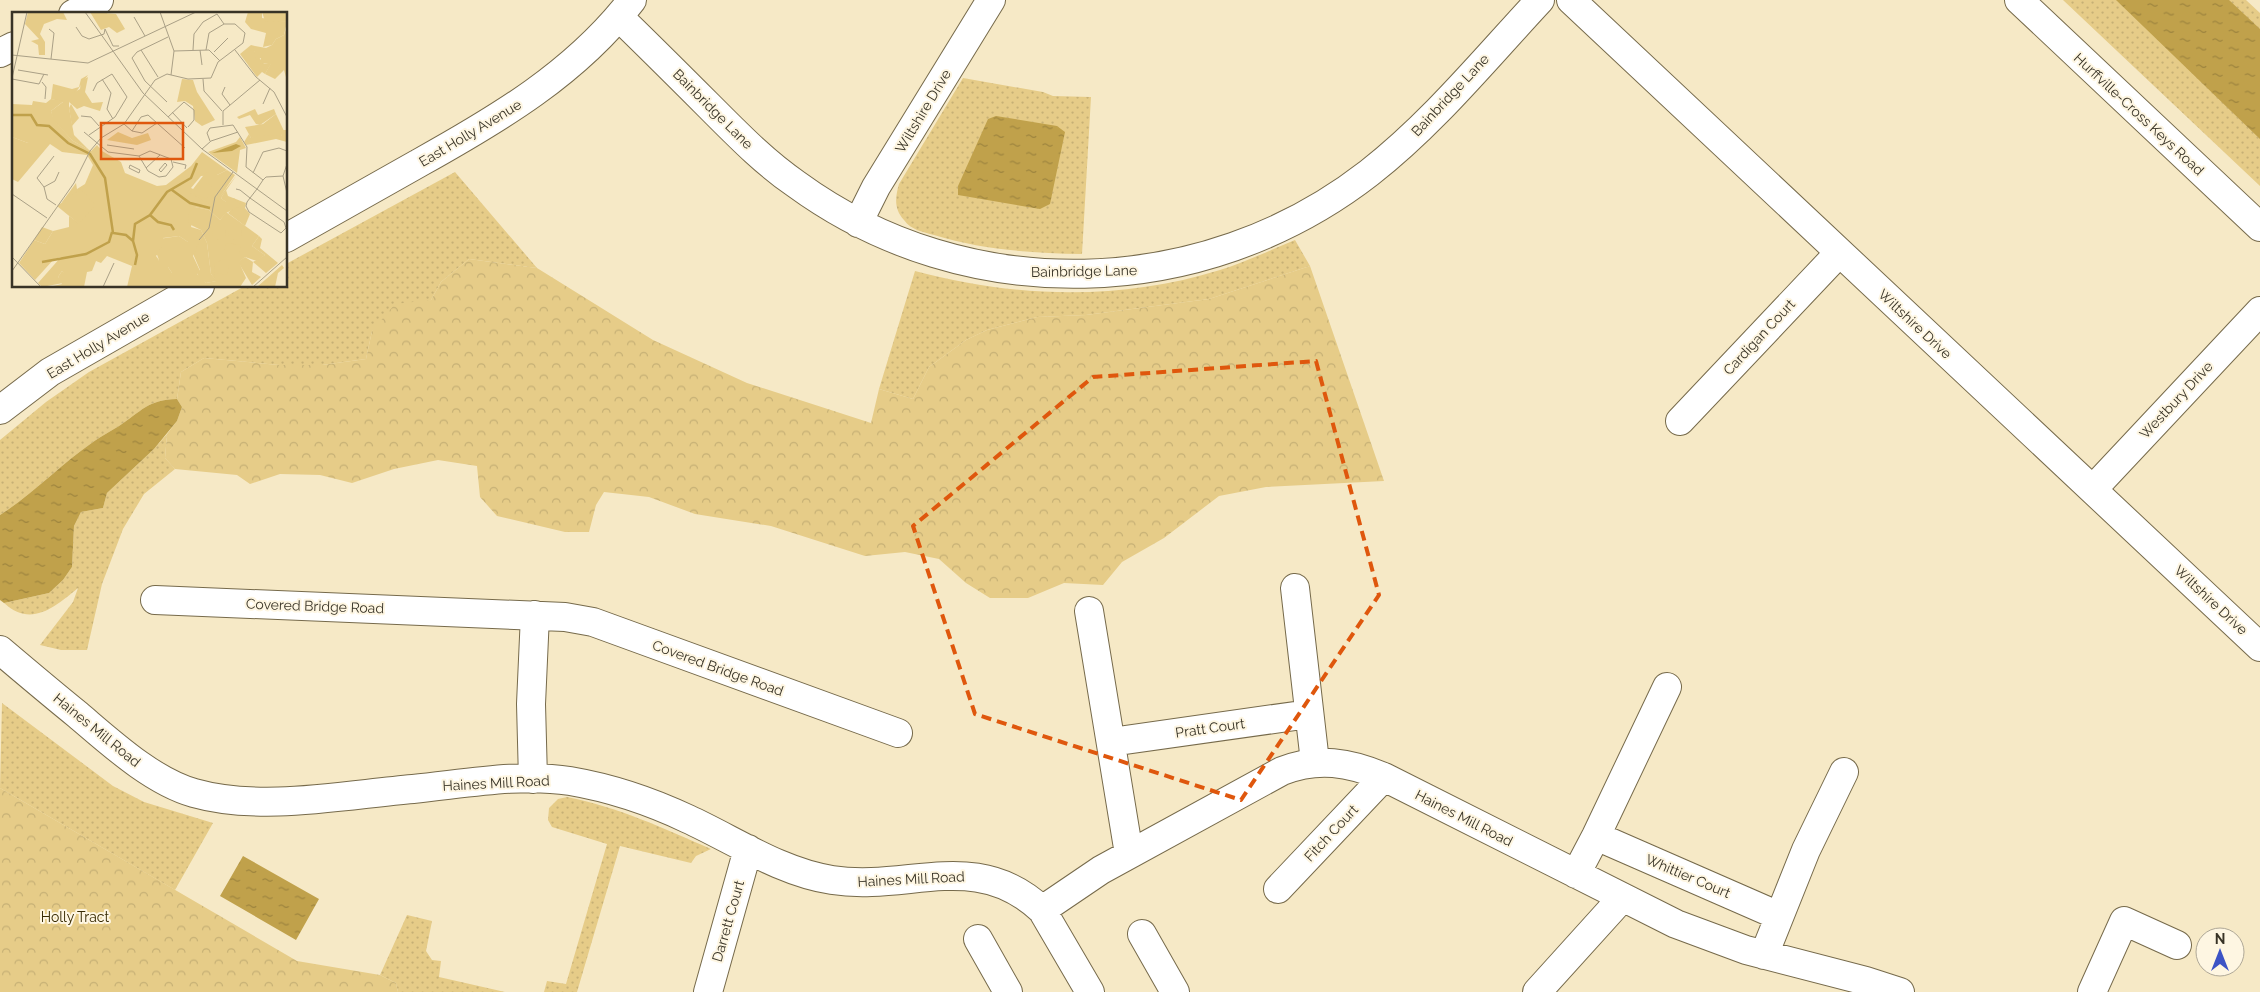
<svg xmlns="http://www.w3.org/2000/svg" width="2260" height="992" font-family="Raleway,sans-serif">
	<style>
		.grass { fill: url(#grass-dots) }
		.forest { fill: url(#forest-crowns) }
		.water { fill: url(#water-ripples) }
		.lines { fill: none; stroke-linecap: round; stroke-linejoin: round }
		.minor-casing { stroke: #766a4b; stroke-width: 30 }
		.tertiary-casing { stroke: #766a4b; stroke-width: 30 }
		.secondary-casing { stroke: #766a4b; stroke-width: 30 }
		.minor { stroke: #fff; stroke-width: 28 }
		.tertiary { stroke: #fff; stroke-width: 28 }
		.secondary { stroke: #fff; stroke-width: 28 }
		.marked { fill: none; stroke: #df570d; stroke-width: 4; stroke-dasharray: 10 6; stroke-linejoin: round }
		.labels { text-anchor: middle; stroke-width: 4; stroke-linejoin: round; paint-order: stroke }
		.street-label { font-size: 14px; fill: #383326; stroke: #fef6e2 }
		.park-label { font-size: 14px; fill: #372a03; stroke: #fef6e2 }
		.inset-river { fill: none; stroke: #c0a14b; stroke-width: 2.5 }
		.inset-road { fill: none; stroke: #aaa086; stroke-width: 1 }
		.view { fill: #df570d; fill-opacity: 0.15; stroke: #df570d; stroke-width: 2.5 }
		.inset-edge { fill: none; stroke: #383326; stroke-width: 2.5 }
	</style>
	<defs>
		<pattern id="grass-dots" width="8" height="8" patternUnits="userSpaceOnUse" patternTransform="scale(1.25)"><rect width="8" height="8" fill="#e6cc88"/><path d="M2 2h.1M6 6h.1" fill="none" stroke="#c6b075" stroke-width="1.8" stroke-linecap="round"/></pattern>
		<pattern id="forest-crowns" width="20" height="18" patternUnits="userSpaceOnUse" patternTransform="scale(1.25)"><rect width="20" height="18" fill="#e6cc88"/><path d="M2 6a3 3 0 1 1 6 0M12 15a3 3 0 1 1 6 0" fill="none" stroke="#c6b075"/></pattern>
		<pattern id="water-ripples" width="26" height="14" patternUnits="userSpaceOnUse" patternTransform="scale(1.25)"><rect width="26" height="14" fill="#c0a14b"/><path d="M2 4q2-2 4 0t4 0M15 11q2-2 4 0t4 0" fill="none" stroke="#9d843e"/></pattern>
	</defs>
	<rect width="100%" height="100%" fill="#f6e9c6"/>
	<path class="grass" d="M 2063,0 L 2246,0 L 2260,13 L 2260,186 Z
		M 963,78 L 1043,92 L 1053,96 L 1091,97 L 1082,254 C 1031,253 983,250 934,235 C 923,232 911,230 904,220 C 894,209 895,198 899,184 Z
		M 455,172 L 537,268 L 469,259 L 441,282 L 431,300 L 372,331 L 366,359 L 322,365 L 279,365 L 204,358 L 181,372 L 177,399 C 147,400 142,411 119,426 C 111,431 101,436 93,442 C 61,464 33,494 0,515 L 0,440 L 46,402 L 89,372 L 245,286 L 286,286 L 286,264 Z
		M 1295,240 L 1310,266 L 1209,299 L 1086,315 L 1037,317 L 987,330 L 966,340 L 929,367 L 913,399 L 879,389 L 915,271 C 1016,298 1120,301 1220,270 C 1246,262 1270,250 1295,240 Z
		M 167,434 L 165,458 L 175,469 L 144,494 L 123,529 L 102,584 L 87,650 L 61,650 L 40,645 L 73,602 L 78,588 C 55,607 31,628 4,603 L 49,593 L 63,580 L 72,567 L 74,526 L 81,512 L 103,508 L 107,493 L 154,449 Z
		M 2,703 L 113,786 L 144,802 L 213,823 L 175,890 L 0,788 Z
		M 567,797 C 618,807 663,828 711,849 L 696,856 L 691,863 L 620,846 L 577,992 L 544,992 L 547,981 L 566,984 L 607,844 L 552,827 L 548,820 L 549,808 L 558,799 Z
		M 407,915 L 432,921 L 426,951 L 432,960 L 441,961 L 439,977 L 505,992 L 398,992 L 396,983 L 380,975 Z"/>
	<path class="forest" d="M 469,259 L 537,268 L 653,340 L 747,383 L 871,423 L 879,389 L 913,399 L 929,367 L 966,340 L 987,330 L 1037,317 L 1086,315 L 1209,299 L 1310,266 L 1384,481 L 1266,487 L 1219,496 L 1164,538 L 1122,562 L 1103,585 L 1064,583 L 1028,598 L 990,598 L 966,583 L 939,559 L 905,552 L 865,556 L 771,526 L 695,514 L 649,497 L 604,492 L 596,505 L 589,532 L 565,532 L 497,516 L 480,497 L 477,466 L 438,460 L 394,469 L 352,483 L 320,475 L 280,474 L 250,484 L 237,475 L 175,469 L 165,458 L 167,434 L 177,421 L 182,407 L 177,399 L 181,372 L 204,358 L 279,365 L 322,365 L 366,359 L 372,331 L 395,304 L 431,300 L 441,282 Z
		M 0,788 L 297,961 L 380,975 L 396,983 L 398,992 L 0,992 Z"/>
	<path class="water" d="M 2116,0 L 2229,0 L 2260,29 L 2260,139 Z
		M 996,116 L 1057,126 L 1065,132 L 1050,204 L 1040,209 L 958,195 L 958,186 L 988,119 Z
		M 177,399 L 182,407 L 177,421 L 154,449 L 107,493 L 103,508 L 81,512 L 74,526 L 72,567 L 63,580 L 49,593 L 4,603 L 0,600 L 0,515 C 33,494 61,464 93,442 C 101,436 111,431 119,426 C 142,411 147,400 177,399 Z
		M 243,856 L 319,899 L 296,940 L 220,896 Z"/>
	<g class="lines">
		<g class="minor-casing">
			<path id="minor" d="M 1571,0 L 2260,647
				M 73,14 L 99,0
				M 619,17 C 650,47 680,77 710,107 C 737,134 764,162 796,184 C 967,309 1203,302 1369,173 C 1432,124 1485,59 1540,0
				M 0,53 L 14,46
				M 858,223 L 876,187 L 991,0
				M 1680,421 L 1839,253
				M 2093,489 L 2260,311
				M 1295,588 L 1315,762
				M 155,600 L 565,617 L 593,622 L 898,733
				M 1089,611 L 1129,854
				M 0,650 C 26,672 52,694 78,715 C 111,743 152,781 194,793 C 261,812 344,795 413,789 C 464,784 519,773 570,781 C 611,788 650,801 688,819 C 734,840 780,872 832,880 C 909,892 976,848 1042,910 L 1090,992
				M 1111,742 L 1309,714
				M 533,779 L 531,704 L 535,615
				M 1596,836 L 1779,916
				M 1576,874 L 1596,836 L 1667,687
				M 1278,889 L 1384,777
				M 1042,910 L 1101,870 L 1282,771 C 1318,757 1349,762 1384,777 L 1676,924 L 1746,950 L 1866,981 L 1900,992
				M 1142,934 L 1175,992
				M 978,939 L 1008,992
				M 1764,955 L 1806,850 L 1844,772
				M 708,992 L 748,849
				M 1537,992 L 1622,898
				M 2092,992 L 2124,921 L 2177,945"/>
		</g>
		<g class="tertiary-casing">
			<path id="tertiary" d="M 286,238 C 331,213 375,188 419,163 C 498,119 576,73 632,0
				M 0,410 L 50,372 L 200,286"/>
		</g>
		<g class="secondary-casing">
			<path id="secondary" d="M 2019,0 L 2260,227"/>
		</g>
		<use href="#minor" class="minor"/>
		<use href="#tertiary" class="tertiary"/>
		<use href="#secondary" class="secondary"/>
	</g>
	<path class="marked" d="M 1316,361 L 1379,595 L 1241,800 L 975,714 L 913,526 L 1093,377 Z"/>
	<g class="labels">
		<g class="street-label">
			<text transform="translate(1450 95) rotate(-47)" y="5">Bainbridge Lane</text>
			<text transform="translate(713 109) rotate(45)" y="5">Bainbridge Lane</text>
			<text transform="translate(923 111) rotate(-59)" y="5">Wiltshire Drive</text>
			<text transform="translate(2139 114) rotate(43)" y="5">Hurffville-Cross Keys Road</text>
			<text transform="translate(470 133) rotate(-31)" y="5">East Holly Avenue</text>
			<text transform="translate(1084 271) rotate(-1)" y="5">Bainbridge Lane</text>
			<text transform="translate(1915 324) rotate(43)" y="5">Wiltshire Drive</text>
			<text transform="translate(1759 337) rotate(-47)" y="5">Cardigan Court</text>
			<text transform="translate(98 345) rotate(-31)" y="5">East Holly Avenue</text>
			<text transform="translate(2176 400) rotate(-47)" y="5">Westbury Drive</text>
			<text transform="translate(2211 600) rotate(43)" y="5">Wiltshire Drive</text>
			<text transform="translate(315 606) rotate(2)" y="5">Covered Bridge Road</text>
			<text transform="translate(718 668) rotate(20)" y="5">Covered Bridge Road</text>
			<text transform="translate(1210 728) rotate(-8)" y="5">Pratt Court</text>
			<text transform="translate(97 730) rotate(39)" y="5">Haines Mill Road</text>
			<text transform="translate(496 783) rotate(-3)" y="5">Haines Mill Road</text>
			<text transform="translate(1464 818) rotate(27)" y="5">Haines Mill Road</text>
			<text transform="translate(1331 833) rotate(-47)" y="5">Fitch Court</text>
			<text transform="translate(1688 876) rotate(23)" y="5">Whittier Court</text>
			<text transform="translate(911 879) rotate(-3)" y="5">Haines Mill Road</text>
			<text transform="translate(728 921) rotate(-74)" y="5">Darrett Court</text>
		</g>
		<g class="park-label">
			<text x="75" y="922">Holly Tract</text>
		</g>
	</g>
	<g transform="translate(12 12)">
		<rect width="275" height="275" fill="#f6e9c6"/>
		<path d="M 236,0 L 250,0 L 250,6 L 275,10 L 272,23 L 264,27 L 260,33 L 251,35 L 254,21 L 239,17 L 233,10 ZM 239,33 L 243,34 L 242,39 L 252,52 L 260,50 L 253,62 L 250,60 L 245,65 L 228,42 ZM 76,63 L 57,90 L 57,96 L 62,123 L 77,138 L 61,129 L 41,108 L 39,99 L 51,90 L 39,87 L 41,72 L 60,77 L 67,75 L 69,67 ZM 264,102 L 272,119 L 269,124 L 239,126 L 233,115 L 251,112 ZM 228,125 L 234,136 L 228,138 L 225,161 L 196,140 L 224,130 ZM 214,178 L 216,184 L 234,191 L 233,196 L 238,202 L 233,214 L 216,201 L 221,196 L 209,186 ZM 30,215 L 41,219 L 33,232 L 22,228 ZM 50,259 L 61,267 L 66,275 L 37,275 L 50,272 L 46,265 Z" fill="#e6cc88"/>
		<path d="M 16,0 L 51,0 L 55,8 L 45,7 L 32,12 L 28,22 L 33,30 L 33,43 L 27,43 L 26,33 L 19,29 L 27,27 L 13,12 ZM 250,0 L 275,0 L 275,10 L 253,9 ZM 275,14 L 275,69 L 272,58 L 263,67 L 253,62 L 259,51 L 248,52 L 249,46 L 244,48 L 242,39 L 236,38 L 243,34 L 254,36 L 260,33 L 264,27 L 272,23 ZM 76,65 L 73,80 L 80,91 L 91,90 L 88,99 L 72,94 L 65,97 L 57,90 L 59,82 L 68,77 L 69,69 ZM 39,87 L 52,89 L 39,99 L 42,108 L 61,129 L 79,139 L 85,133 L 90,139 L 109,150 L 113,161 L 145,174 L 154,173 L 179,154 L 190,140 L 215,158 L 205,163 L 189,164 L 179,176 L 205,188 L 224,164 L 209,186 L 214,190 L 222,186 L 229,194 L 214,201 L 208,208 L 197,198 L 183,195 L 179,215 L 189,218 L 195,231 L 199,262 L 205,269 L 194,271 L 187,266 L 185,261 L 188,258 L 176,230 L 167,224 L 151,226 L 154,233 L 144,244 L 147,248 L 145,253 L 156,255 L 160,261 L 160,275 L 115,275 L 120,254 L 95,244 L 89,251 L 84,249 L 80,259 L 75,260 L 72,275 L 66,275 L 50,259 L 46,265 L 51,271 L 30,275 L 26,271 L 49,245 L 42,247 L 23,268 L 7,251 L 22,228 L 33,232 L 41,219 L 57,215 L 57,204 L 67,211 L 50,190 L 64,171 L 65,177 L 73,172 L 81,153 L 75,143 L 50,140 L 38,132 L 38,128 L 16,131 L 0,125 L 0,92 L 20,93 L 21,89 L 34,91 ZM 243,97 L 246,103 L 262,97 L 264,102 L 248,113 L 244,112 L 238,103 L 227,107 L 225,105 ZM 271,118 L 275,118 L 275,130 L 264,127 L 234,133 L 232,130 L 237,122 L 239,126 L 248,123 L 269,124 ZM 106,120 L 120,126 L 136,121 L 139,128 L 125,133 L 95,128 ZM 247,224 L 250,227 L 248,236 L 266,251 L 254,261 L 241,250 L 240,260 L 249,265 L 240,273 L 226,250 L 233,245 L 241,250 L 253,243 L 240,234 ZM 270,253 L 272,256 L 266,261 L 263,275 L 245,275 Z" fill="#e6cc88"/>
		<path d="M 0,125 L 16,131 L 22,127 L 38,127 L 38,132 L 6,170 L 0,167 Z" fill="#e6cc88"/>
		<path d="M 78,0 L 104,2 L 113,17 L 105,21 L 97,15 L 89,18 ZM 170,67 L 181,68 L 185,80 L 203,108 L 190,114 L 183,109 L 181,94 L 173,89 L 165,90 ZM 59,92 L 67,106 L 60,114 L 57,96 ZM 215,158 L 223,163 L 206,188 L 198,192 L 178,181 L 194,160 L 205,163 ZM 69,177 L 83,193 L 67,212 L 45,194 ZM 183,195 L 197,198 L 208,208 L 214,200 L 247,224 L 240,234 L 253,243 L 245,249 L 233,245 L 227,250 L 234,266 L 228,275 L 160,275 L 157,267 L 160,261 L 156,255 L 144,258 L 139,255 L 147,248 L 144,240 L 153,233 L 147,227 L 167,224 L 176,230 L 187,230 L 181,244 L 188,259 L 185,262 L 194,271 L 204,269 L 199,262 L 195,231 L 189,218 L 177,212 L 176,201 Z" fill="#e6cc88"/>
		<path d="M 94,0 L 98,7 L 91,12 L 93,15 L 91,16 L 84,6 L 86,3 L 81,2 ZM 194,171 L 200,173 L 195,187 L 180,181 ZM200 221a7 7 0 1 1 14 0a7 7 0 1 1-14 0ZM216 221a7 7 0 1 1 14 0a7 7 0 1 1-14 0ZM 214,231 L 229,233 L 227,242 L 223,241 L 225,244 L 218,249 L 213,243 L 216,241 L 212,240 ZM 212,247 L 217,254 L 215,263 L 205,261 L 202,266 L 203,251 Z" fill="#e6cc88"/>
		<path d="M 224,132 L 229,134 L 220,139 L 200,141 Z" fill="#c0a14b"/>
		<path class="inset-river" d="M 0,103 L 19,103 L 25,113 L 37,114 L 56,131 L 78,142 L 93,166 L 101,221 L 114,223 L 121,229 L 125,243 L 123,253M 160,178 L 178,191 L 198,196M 138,203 L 146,210 L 159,213 L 162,218M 121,229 L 123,212 L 138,203 L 155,180 L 179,166 L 185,151M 30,250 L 74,242 L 97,230 L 100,220"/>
		<path class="inset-road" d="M 73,0 L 131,81 L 190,137 L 275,199M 148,0 L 162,39 L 159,63M 122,5 L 133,24M 64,15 L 70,24 L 77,27 L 92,22 L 93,17 L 101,34 L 107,34M 37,17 L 42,21 L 39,47M 129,38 L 146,65M 181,38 L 182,22 L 191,10 L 205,2 L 212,12M 188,38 L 190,53M 223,38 L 244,65 L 262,80 L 275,105M 162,39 L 197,38 L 208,49M 202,40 L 216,26M 0,43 L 76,51 L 184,0M 6,58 L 36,63M 0,66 L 15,0M 0,67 L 27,72 L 32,62M 90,67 L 99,81 L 95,97 L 101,107M 191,67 L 192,79 L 210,99M 30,70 L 34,75 L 33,87M 213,75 L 210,82 L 218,93M 155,90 L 133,69 L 120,46 L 125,40 L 156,25M 251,92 L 258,76M 160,100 L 175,116M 69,104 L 79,105 L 87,114M 156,105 L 172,90 L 182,98 L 182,108 L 176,115M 112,112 L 120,119 L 130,121 L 145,111M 211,113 L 211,99 L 248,68M 120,119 L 129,105 L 136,103 L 173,136M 72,120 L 96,140 L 127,144 L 138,139 L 159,147 L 161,155 L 154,164 L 147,165 L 136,159 L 127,144M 77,123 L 103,105 L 115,85 L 100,62 L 85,71 L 81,79M 198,129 L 195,121 L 198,116 L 221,113 L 235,135 L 234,155 L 251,168M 95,133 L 122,137M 190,137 L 199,129 L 226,120M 42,144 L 25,166 L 32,175 L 35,187 L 44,193M 161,150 L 174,153 L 173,157M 153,151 L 155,153 L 149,160 L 147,158 ZM 275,152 L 271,164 L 275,181M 118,153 L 128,158 L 127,161 L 117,156 ZM 134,156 L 148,143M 241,161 L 251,140 L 267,136 L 275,139M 32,175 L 43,169 L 47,160M 224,177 L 228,178 L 238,186 L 272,210 L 274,216 L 269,221 L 237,200 L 234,194 L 235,190 L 238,186 L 245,177 L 251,168 L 254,165 L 271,164M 0,182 L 35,206M 187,228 L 197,216 L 203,185 L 221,160M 0,245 L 29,275M 0,259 L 62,171 L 78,139 L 89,126 L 112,112 L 143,68 L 155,62 L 176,67 L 199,66 L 206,50 L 231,31 L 233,21 L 223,12 L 212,12 L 197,21 L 194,38M 91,275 L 102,251M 241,275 L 275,245"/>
		<path class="view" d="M 89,111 L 171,111 L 171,147 L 89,147 Z"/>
		<rect width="275" height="275" class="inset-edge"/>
	</g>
	<g transform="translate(2220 952)"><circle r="24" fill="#fef6e2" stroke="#afa897"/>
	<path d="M0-4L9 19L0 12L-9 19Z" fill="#3c53c5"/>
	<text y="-8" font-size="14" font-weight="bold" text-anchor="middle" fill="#383326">N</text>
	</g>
</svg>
